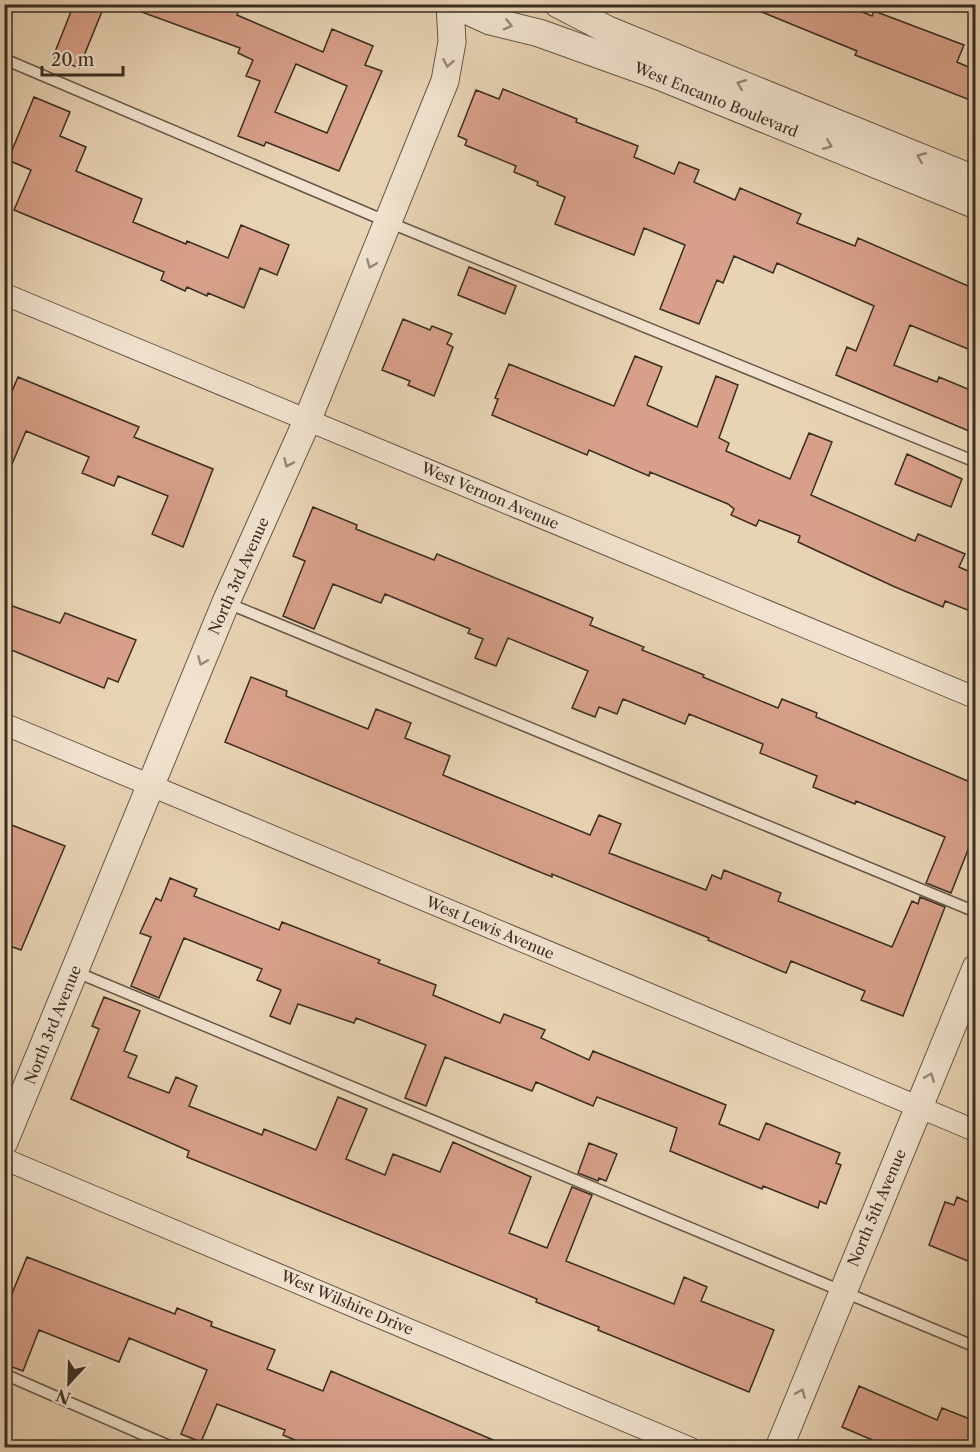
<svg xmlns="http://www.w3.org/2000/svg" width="980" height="1452" font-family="'Libre Caslon Text',serif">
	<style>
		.building { fill: #d8a08a; stroke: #3a2d22; stroke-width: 1.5; fill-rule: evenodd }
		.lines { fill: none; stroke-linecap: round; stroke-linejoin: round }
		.service-casing { stroke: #665646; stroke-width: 13 }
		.minor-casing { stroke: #665646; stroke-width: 23 }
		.tertiary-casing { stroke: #665646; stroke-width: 29 }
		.service { stroke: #f0e2ce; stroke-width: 10 }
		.minor { stroke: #f0e2ce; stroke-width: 21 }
		.tertiary { stroke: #f0e2ce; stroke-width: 27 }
		.oneway { stroke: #958878 }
		.labels { text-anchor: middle; stroke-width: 4.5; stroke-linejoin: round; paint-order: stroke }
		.street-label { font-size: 15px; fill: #3a2d22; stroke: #f0e2ce }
	</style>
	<rect width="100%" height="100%" fill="#e8d3b4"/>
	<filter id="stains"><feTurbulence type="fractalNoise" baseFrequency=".00333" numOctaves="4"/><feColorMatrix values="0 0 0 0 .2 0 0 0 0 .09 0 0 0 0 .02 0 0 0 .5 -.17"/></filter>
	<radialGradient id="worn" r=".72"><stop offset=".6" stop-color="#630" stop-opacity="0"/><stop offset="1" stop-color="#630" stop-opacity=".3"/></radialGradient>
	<path class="building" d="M 74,4 L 105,4 L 79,68 L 53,57 Z
		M 128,4 L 241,4 L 237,15 L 323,52 L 332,29 L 373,46 L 365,65 L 382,71 L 339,171 L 266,142 L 264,146 L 238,136 L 260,81 L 246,76 L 253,60 L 238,53 L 240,48 L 128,7 ZM 296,64 L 347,86 L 327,133 L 275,112 Z
		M 742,4 L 843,4 L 872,16 L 874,11 L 964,45 L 957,62 L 975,70 L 975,102 L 855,55 L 857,51 Z
		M 503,89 L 577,119 L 576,122 L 638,146 L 634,157 L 674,174 L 679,162 L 699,170 L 694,182 L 735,200 L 740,188 L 801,214 L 797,223 L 855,246 L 858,238 L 975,289 L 975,352 L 910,325 L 894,365 L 937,382 L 939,377 L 975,392 L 975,414 L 969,431 L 836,375 L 847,347 L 856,351 L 874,306 L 777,263 L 773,273 L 734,256 L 723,283 L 717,280 L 699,324 L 660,309 L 685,245 L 644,228 L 634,255 L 555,224 L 565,197 L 537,185 L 538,182 L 514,172 L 516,166 L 465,145 L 467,140 L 458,136 L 476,90 L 499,99 Z
		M 34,97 L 70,112 L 60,136 L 86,147 L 76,171 L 142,199 L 133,222 L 186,244 L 187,241 L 228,258 L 241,225 L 289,245 L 277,275 L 260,268 L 244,308 L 208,293 L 207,296 L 187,287 L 185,291 L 161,280 L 164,272 L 14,210 L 31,170 L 8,160 Z
		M 469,267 L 516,286 L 505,314 L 458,295 Z
		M 403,319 L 430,330 L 432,326 L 452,334 L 447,344 L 453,347 L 434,396 L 408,385 L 410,381 L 382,370 Z
		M 635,356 L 662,367 L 647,405 L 697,427 L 716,376 L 738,385 L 719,438 L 729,443 L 726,451 L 790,479 L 809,433 L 832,442 L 811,495 L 915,541 L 918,534 L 965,554 L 959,567 L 975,574 L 975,613 L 945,601 L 943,607 L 895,587 L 798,542 L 800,536 L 759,520 L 756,526 L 731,515 L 734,509 L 728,504 L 650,472 L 649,476 L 589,450 L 587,455 L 492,415 L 498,399 L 495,398 L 509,364 L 614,406 Z
		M 18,377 L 139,427 L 134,437 L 213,469 L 183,547 L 152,534 L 168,496 L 118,476 L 114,486 L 82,473 L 89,457 L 26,431 L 4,483 L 4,410 Z
		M 907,454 L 962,479 L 951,507 L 895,484 Z
		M 313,507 L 357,525 L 356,529 L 434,560 L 437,554 L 593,618 L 590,625 L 644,647 L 642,650 L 704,675 L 703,677 L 778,708 L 782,699 L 817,713 L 816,717 L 975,784 L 975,832 L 951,893 L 926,883 L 945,837 L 856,801 L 855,804 L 813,787 L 817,776 L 760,753 L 763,744 L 689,714 L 685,724 L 623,699 L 617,714 L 599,707 L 595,717 L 572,708 L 588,671 L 508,638 L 496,666 L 475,658 L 483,639 L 468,633 L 470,629 L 385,594 L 381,603 L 333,584 L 314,629 L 283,616 L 305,561 L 293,556 Z
		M 4,603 L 60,623 L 65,613 L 136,640 L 118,682 L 108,678 L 104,688 L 4,647 Z
		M 251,677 L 287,691 L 286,696 L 368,729 L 376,709 L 411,723 L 405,738 L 450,756 L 443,775 L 590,835 L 599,815 L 621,824 L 609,853 L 706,890 L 712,875 L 721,879 L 724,870 L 781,893 L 778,901 L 892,947 L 912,901 L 918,904 L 920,897 L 945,907 L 903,1016 L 861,1000 L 865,991 L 791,961 L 786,973 L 708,940 L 709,938 L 552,874 L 552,877 L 530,868 L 225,742 Z
		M 4,822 L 65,846 L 21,950 L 4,944 Z
		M 170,878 L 197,889 L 194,896 L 279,930 L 282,922 L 380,960 L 378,963 L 436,985 L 433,995 L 500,1023 L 504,1014 L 545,1030 L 541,1038 L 589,1060 L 593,1051 L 726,1105 L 719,1124 L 759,1140 L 766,1123 L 840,1153 L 836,1163 L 841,1165 L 826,1204 L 820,1201 L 818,1208 L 763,1186 L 762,1189 L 670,1151 L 677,1128 L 597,1097 L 593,1106 L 536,1082 L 532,1091 L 445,1057 L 426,1106 L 405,1098 L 426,1045 L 356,1018 L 354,1023 L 298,1004 L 290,1024 L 270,1016 L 281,990 L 257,980 L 262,969 L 184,938 L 159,998 L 131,986 L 151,937 L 140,933 L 156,898 L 161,901 Z
		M 104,997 L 140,1011 L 124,1051 L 137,1056 L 128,1077 L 169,1093 L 176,1077 L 197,1086 L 189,1106 L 262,1135 L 264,1129 L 316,1150 L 338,1097 L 367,1109 L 346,1159 L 385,1175 L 393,1154 L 440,1172 L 453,1142 L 531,1177 L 509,1233 L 547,1248 L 572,1187 L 592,1195 L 566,1261 L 674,1304 L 684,1277 L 707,1287 L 701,1301 L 774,1330 L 749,1392 L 598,1330 L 599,1327 L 536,1302 L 537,1299 L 187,1157 L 189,1151 L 71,1099 L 99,1029 L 92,1026 Z
		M 589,1143 L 617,1154 L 606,1181 L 599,1178 L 598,1181 L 578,1173 Z
		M 957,1197 L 975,1205 L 975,1264 L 929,1245 L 945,1202 L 954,1205 Z
		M 27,1257 L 175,1314 L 177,1308 L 212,1322 L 211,1326 L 275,1350 L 267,1369 L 323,1391 L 331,1371 L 512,1448 L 314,1448 L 283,1435 L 285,1430 L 217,1404 L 201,1442 L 181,1434 L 207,1370 L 129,1338 L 119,1362 L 39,1330 L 23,1371 L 4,1364 L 4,1313 Z
		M 859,1386 L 937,1420 L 942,1408 L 975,1421 L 975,1448 L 891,1448 L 842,1427 Z"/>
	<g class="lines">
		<g class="service-casing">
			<path id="service" d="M 4,59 L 388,222 L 976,462
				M 227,603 L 976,912
				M 76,972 L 976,1347
				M 4,1374 L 174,1448"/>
		</g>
		<g class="minor-casing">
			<path id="minor" d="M 4,294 L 976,698
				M 4,724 L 976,1131
				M 4,1159 L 690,1448"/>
		</g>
		<g class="tertiary-casing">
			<path id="tertiary" d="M 453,4 L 490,21 L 539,33 L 659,76 L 976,205
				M 558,4 L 608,30 L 976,180
				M 4,1142 L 226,602 L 307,421 L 445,81 L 452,42 L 450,4
				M 779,1448 L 976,968"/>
		</g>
		<use href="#service" class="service"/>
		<use href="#minor" class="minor"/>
		<use href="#tertiary" class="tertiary"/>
	</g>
	<defs><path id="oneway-chevron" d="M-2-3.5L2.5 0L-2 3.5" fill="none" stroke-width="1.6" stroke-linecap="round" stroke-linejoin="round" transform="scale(1.5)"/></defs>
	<g class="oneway">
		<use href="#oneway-chevron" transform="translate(508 25) rotate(14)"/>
		<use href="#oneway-chevron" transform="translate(448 63) rotate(100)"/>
		<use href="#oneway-chevron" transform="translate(741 84) rotate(-158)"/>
		<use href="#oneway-chevron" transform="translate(828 145) rotate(22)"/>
		<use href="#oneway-chevron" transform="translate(921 157) rotate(-158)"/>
		<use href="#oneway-chevron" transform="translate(371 264) rotate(112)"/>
		<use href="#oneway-chevron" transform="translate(288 463) rotate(114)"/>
		<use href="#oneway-chevron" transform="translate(202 661) rotate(113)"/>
		<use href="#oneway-chevron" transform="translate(930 1077) rotate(-68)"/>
		<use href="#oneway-chevron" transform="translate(801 1393) rotate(-68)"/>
	</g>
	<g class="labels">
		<g class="street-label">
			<text transform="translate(716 100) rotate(22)" y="5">West Encanto Boulevard</text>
			<text transform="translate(490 496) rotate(23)" y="5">West Vernon Avenue</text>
			<text transform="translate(239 576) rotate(-66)" y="5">North 3rd Avenue</text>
			<text transform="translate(490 928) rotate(23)" y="5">West Lewis Avenue</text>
			<text transform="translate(53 1025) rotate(-68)" y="5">North 3rd Avenue</text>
			<text transform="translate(877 1208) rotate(-67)" y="5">North 5th Avenue</text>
			<text transform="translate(347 1303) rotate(23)" y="5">West Wilshire Drive</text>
		</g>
	</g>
	<rect width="980" height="1452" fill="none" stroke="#e8d3b4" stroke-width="24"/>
	<rect x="6" y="6" width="968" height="1440" fill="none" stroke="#3a2d22" stroke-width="3"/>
	<rect x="12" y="12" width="956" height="1428" fill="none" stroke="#3a2d22" stroke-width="1.5"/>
	<g transform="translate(69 1383) rotate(202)" stroke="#f0e2ce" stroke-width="4.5" paint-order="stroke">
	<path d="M0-4.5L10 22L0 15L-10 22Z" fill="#3a2d22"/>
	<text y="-9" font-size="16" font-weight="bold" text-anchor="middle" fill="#3a2d22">N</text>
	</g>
	<path d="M42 66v9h81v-9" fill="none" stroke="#3a2d22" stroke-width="3"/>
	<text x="51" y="66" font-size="18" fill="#3a2d22" stroke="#f0e2ce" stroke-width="4.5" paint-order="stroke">20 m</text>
	<rect width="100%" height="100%" filter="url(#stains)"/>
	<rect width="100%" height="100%" fill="url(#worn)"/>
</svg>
